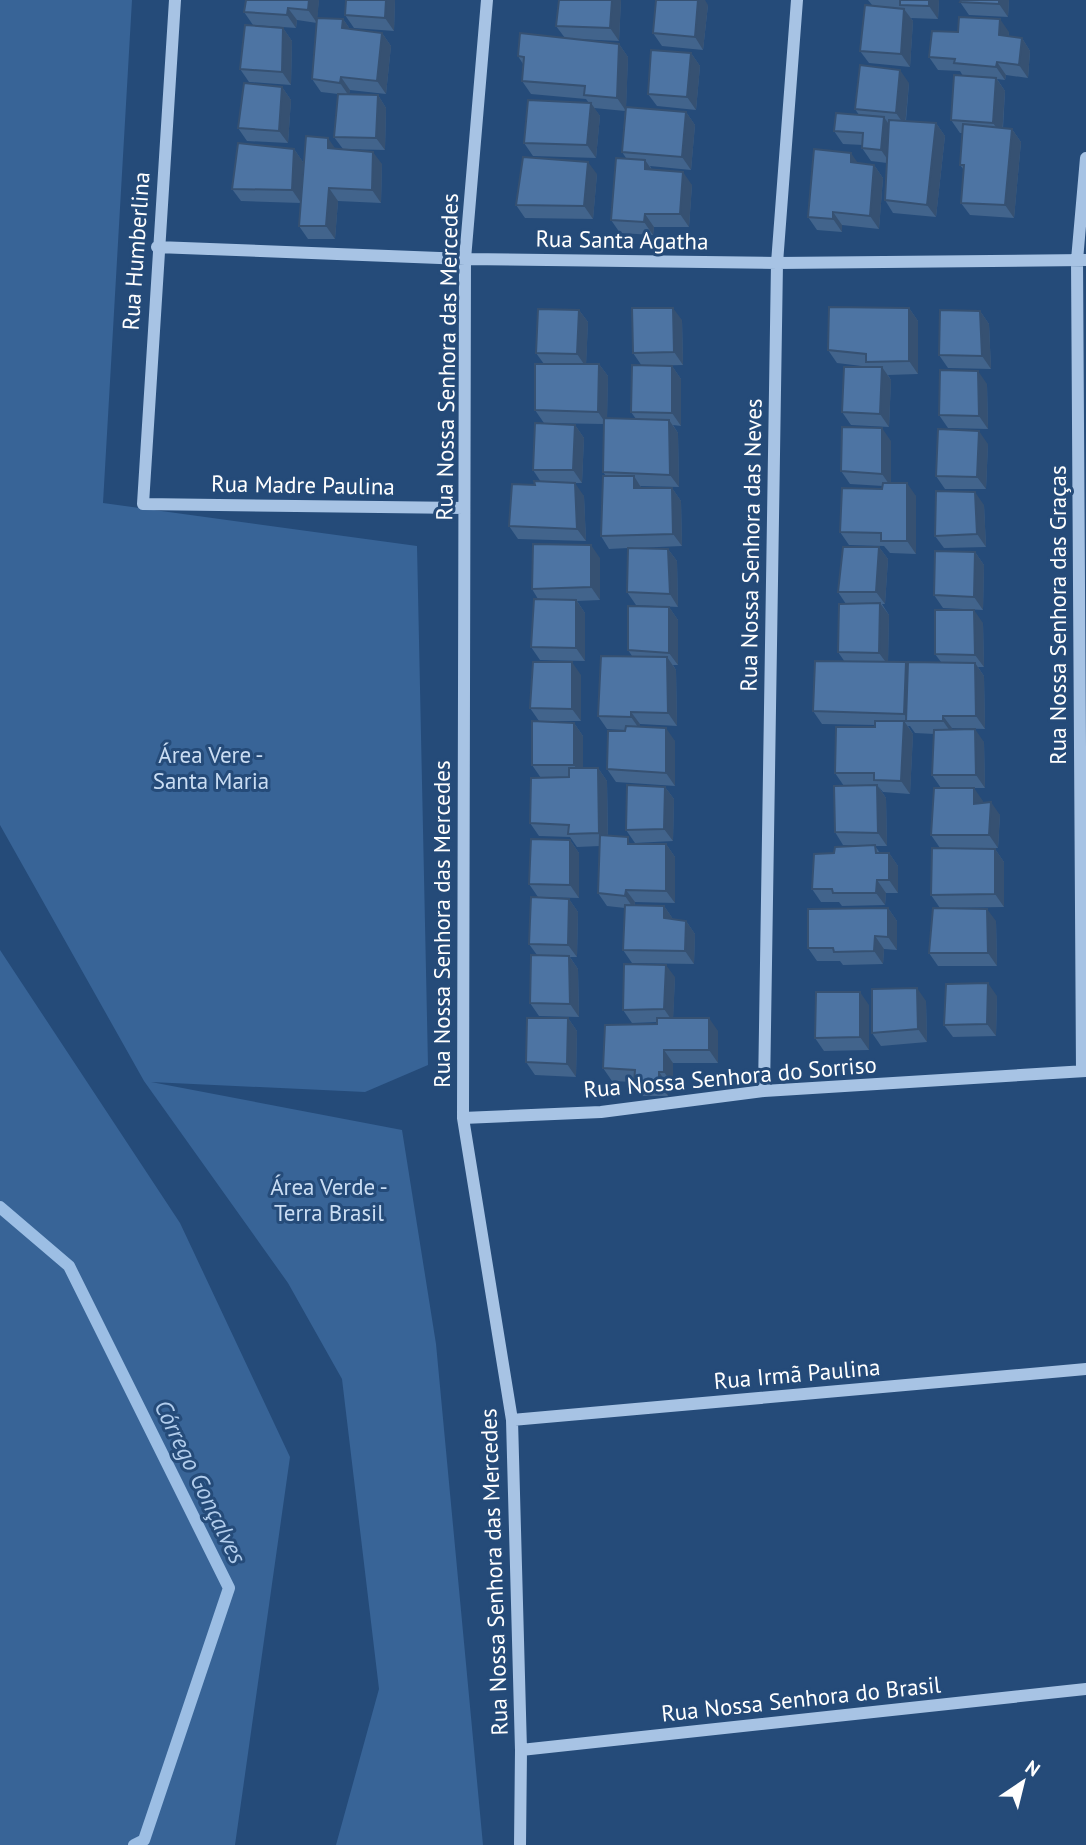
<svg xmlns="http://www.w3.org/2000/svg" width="1086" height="1845" font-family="'PT Sans',sans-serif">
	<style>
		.green { fill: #386497 }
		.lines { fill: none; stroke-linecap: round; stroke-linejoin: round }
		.stream { stroke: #9cbee4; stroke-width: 12 }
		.minor { stroke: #a7c3e4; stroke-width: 12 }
		.wall { fill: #42648c }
		.shaded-wall { fill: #365172 }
		.building { fill: #4d74a3; stroke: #365172; stroke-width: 2 }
		.labels { text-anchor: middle; stroke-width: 6; stroke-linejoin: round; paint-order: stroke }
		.street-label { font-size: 23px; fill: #fff; stroke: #254b79 }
		.park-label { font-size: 23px; fill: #caddf3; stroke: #254b79 }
		.water-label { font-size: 24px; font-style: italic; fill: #b2cdec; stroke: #254b79 }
	</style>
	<rect width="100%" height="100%" fill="#254b79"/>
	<path class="green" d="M 0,0 L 132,0 L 103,503 L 417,546 L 428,1065 L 365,1092 L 151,1082 L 402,1130 L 436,1344 L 483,1845 L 336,1845 L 379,1689 L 342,1379 L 288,1283 L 144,1081 L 0,825 Z
		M 0,950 L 180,1223 L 290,1457 L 235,1845 L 0,1845 Z"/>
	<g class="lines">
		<path class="stream" d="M 0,1207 L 69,1266 L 229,1588 L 144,1840 L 134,1845"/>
		<path class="minor" d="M 175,0 L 143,504 L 464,508
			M 487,0 L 465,259 L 463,1118 L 512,1420 L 521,1750 L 520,1845
			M 157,247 L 465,259 L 777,263 L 1086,260
			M 1082,1071 L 1077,260 L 1086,158
			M 764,1091 L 777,263 L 797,0
			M 463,1118 L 601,1112 L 764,1091 L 1086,1071
			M 512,1420 L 1086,1369
			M 521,1750 L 1086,1689"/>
	</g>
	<path class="wall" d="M 246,0 L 319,0 L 317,18 L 343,19 L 350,29 L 382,33 L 391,46 L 386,94 L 350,90 L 349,94 L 378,95 L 386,108 L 385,150 L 343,149 L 334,137 L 338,94 L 321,92 L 312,79 L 317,23 L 297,20 L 296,28 L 253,25 L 244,12 Z
		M 346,0 L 395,0 L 394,31 L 354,28 L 345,15 Z
		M 621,0 L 619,41 L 578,39 L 619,44 L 628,57 L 626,107 L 686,112 L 695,125 L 691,170 L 650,166 L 652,170 L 692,185 L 689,227 L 654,227 L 653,235 L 620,233 L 611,220 L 626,158 L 622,152 L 625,111 L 594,108 L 600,116 L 596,158 L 533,156 L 524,143 L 589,103 L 586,99 L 531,94 L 522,81 L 523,64 L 518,56 L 565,38 L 556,26 Z
		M 868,0 L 939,0 L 938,19 L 911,18 L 913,21 L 910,67 L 869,63 L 860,51 L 872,5 Z
		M 1009,0 L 1008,17 L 969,15 L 960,2 Z
		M 708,5 L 703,50 L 662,46 L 653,33 Z
		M 283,28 L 292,41 L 291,85 L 249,82 L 240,69 Z
		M 958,32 L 1009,32 L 1009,36 L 1022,38 L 1030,51 L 1028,78 L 1006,75 L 1005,80 L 997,79 L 1005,91 L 1003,128 L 1012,129 L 1021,142 L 1014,218 L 970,215 L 961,203 L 964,170 L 960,165 L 962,133 L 960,133 L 951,120 L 963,76 L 960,71 L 938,70 L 929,57 Z
		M 691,53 L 700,66 L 696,110 L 657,106 L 648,94 Z
		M 909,83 L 906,121 L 936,123 L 945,136 L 936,217 L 893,213 L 885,200 L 887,163 L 871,161 L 862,148 L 863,145 L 843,144 L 834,131 L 859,115 L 855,109 Z
		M 282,87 L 291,100 L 288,143 L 247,141 L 238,128 Z
		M 294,149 L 303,162 L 301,203 L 241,201 L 232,189 Z
		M 335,149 L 382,164 L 381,203 L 338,201 L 335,239 L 308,239 L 299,226 Z
		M 858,163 L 874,165 L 883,178 L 879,229 L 842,225 L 842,232 L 817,230 L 808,217 Z
		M 597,174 L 593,219 L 525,218 L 516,205 Z
		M 909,308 L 918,321 L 918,374 L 888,375 L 891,380 L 889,427 L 851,425 L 842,412 L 870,367 L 837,363 L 828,350 Z
		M 579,310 L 588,322 L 586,364 L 599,364 L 608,376 L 607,418 L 636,419 L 631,412 L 672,366 L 681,379 L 681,426 L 673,425 L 678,433 L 679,487 L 640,486 L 642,488 L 672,488 L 681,501 L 682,546 L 635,548 L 668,549 L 677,561 L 678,607 L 636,605 L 627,592 L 628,548 L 609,549 L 601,536 L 606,476 L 603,472 L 604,424 L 544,423 L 535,410 L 544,364 L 536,353 Z
		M 980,311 L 989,324 L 991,369 L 948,368 L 939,355 Z
		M 682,320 L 683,365 L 642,366 L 633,353 Z
		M 987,384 L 988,429 L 948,428 L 939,415 Z
		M 575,425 L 584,438 L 582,483 L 564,483 L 584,496 L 586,541 L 518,539 L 509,526 L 535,485 L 541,482 L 533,470 Z
		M 891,441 L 891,483 L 916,496 L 916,554 L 890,553 L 884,546 L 849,545 L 840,532 L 882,489 L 883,486 L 850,484 L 841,471 Z
		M 988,444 L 986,489 L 945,489 L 936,476 Z
		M 984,505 L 986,547 L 944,548 L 935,536 Z
		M 879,547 L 888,559 L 885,604 L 882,604 L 889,615 L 888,662 L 906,662 L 908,665 L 941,662 L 935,654 L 983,623 L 984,667 L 978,667 L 984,676 L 985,729 L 952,728 L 952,730 L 984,742 L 985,788 L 941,788 L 932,775 L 934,734 L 915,733 L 910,726 L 908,726 L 913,734 L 910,794 L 883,792 L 878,786 L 886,798 L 887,846 L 875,846 L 880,853 L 889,853 L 898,866 L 898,893 L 886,893 L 885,905 L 842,906 L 839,902 L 821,902 L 812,889 L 834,853 L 868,846 L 843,845 L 835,832 L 844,786 L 835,773 L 875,727 L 875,725 L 822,724 L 813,711 L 845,662 L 838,652 L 846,604 L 838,592 Z
		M 975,552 L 984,565 L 983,610 L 943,608 L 934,595 Z
		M 600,558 L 600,600 L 577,601 L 585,613 L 585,661 L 540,660 L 531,647 L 538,599 L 532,589 Z
		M 669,607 L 678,620 L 678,665 L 673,665 L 676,670 L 677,726 L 640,724 L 640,727 L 675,741 L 675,786 L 616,782 L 607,769 L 626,730 L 607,729 L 598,716 L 632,656 L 628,650 Z
		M 581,675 L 581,721 L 539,721 L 530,708 Z
		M 574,723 L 583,736 L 583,768 L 598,768 L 607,781 L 608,836 L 633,844 L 666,844 L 675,857 L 675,903 L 635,902 L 635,905 L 664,906 L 673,919 L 686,921 L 695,934 L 694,964 L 632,963 L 623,950 L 625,908 L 607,906 L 598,893 L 600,846 L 577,847 L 570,837 L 539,836 L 530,823 L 541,778 L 532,765 Z
		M 665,787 L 674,799 L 673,841 L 635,843 L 626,830 Z
		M 983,801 L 983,803 L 1000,815 L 998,848 L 940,848 L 931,835 Z
		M 570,840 L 579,853 L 579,898 L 539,897 L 569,899 L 578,912 L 577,957 L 570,957 L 578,969 L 579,1017 L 539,1016 L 530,1003 L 537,955 L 529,944 L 538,897 L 529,884 Z
		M 995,849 L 1004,862 L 1004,907 L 940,908 L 931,895 Z
		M 888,908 L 897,921 L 897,950 L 884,949 L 883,964 L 843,965 L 840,961 L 817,961 L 808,948 Z
		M 996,921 L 997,966 L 938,966 L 929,953 Z
		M 675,977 L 673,1018 L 718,1031 L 718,1063 L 673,1063 L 673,1085 L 668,1085 L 668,1096 L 643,1096 L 634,1084 L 634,1082 L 612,1081 L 603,1068 L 657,1024 L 657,1022 L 632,1023 L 623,1010 Z
		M 997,996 L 996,1036 L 953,1037 L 944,1025 Z
		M 926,1001 L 927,1042 L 881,1046 L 872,1033 Z
		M 869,1005 L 869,1050 L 824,1051 L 815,1038 Z
		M 568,1018 L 577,1031 L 576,1077 L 535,1075 L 526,1062 Z"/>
	<path class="shaded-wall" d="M 309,0 L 319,0 L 317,23 L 308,10 Z
		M 386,0 L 395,0 L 394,31 L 385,18 Z
		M 612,0 L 621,0 L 619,41 L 610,28 Z
		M 698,0 L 705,0 L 708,5 L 703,50 L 695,37 Z
		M 929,0 L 939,0 L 938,19 L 929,6 Z
		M 999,0 L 1009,0 L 1008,17 L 999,4 Z
		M 288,8 L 297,20 L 296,28 L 287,15 Z
		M 904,9 L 913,21 L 910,67 L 901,54 Z
		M 343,19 L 352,32 L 342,28 Z
		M 1000,19 L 1009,32 L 1008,48 L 999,35 Z
		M 283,28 L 292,41 L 291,85 L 282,72 Z
		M 382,33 L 391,46 L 386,94 L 377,81 Z
		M 1022,38 L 1030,51 L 1028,78 L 1019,65 Z
		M 619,44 L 628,57 L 626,111 L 617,98 Z
		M 691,53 L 700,66 L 696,110 L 687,97 Z
		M 997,62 L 1006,75 L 1005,80 L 996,67 Z
		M 900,70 L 909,83 L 905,126 L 896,113 Z
		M 341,77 L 350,90 L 349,96 L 340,83 Z
		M 996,78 L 1005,91 L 1002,136 L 993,123 Z
		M 282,87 L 291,100 L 288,143 L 279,131 Z
		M 378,95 L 386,108 L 385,150 L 376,138 Z
		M 591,103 L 600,116 L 596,158 L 587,145 Z
		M 686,112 L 695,125 L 691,170 L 682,157 Z
		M 884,117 L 892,129 L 890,163 L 881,150 Z
		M 936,123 L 945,136 L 936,217 L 927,205 Z
		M 1012,129 L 1021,142 L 1014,218 L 1005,205 Z
		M 328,138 L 337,151 L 328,148 Z
		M 294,149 L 303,162 L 301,203 L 292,190 Z
		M 373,152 L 382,164 L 381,203 L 372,190 Z
		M 851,153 L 860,166 L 851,162 Z
		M 645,160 L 654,173 L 645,169 Z
		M 588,162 L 597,174 L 593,219 L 584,206 Z
		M 874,165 L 883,178 L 879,229 L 870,216 Z
		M 683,172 L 692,185 L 689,227 L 680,214 Z
		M 329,188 L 338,201 L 335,239 L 326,226 Z
		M 833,212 L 842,225 L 842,232 L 833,219 Z
		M 645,214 L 654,227 L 653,235 L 644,222 Z
		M 673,308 L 682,320 L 683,365 L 674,352 Z
		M 909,308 L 918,321 L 918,374 L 909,361 Z
		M 579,310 L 588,322 L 586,367 L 577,354 Z
		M 980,311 L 989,324 L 991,369 L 982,356 Z
		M 599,364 L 608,376 L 607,425 L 598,412 Z
		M 672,366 L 681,379 L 681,426 L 672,413 Z
		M 882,367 L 891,380 L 889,427 L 880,414 Z
		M 978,371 L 987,384 L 988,429 L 979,416 Z
		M 669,420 L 678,433 L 679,487 L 670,475 Z
		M 575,425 L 584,438 L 582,483 L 573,470 Z
		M 882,428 L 891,441 L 891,487 L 882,474 Z
		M 979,431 L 988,444 L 986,489 L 977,477 Z
		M 634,476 L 642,489 L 634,488 Z
		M 575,483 L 584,496 L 586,541 L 577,529 Z
		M 907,483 L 916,496 L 916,554 L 907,541 Z
		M 672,488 L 681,501 L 682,546 L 673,534 Z
		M 975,492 L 984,505 L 986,547 L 977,534 Z
		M 591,545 L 600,558 L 600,600 L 591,587 Z
		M 879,547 L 888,559 L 885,604 L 876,592 Z
		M 668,549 L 677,561 L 678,607 L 670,594 Z
		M 975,552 L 984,565 L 983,610 L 974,597 Z
		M 576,600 L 585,613 L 585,661 L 576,648 Z
		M 880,603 L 889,615 L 888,665 L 879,653 Z
		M 669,607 L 678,620 L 678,665 L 669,653 Z
		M 974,610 L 983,623 L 984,667 L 975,655 Z
		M 667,657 L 676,670 L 677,726 L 668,713 Z
		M 572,662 L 581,675 L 581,721 L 572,709 Z
		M 906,662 L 915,675 L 909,721 L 904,714 Z
		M 975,663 L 984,676 L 985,729 L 976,716 Z
		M 631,712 L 640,724 L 640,730 L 631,717 Z
		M 943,716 L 952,728 L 952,734 L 943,721 Z
		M 904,721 L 913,734 L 910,794 L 901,781 Z
		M 574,723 L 583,736 L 583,778 L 574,765 Z
		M 666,728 L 675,741 L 675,786 L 666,773 Z
		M 975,729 L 984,742 L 985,788 L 976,775 Z
		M 598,768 L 607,781 L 608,846 L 599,833 Z
		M 877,785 L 886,798 L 887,846 L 878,833 Z
		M 665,787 L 674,799 L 673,841 L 664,829 Z
		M 974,788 L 983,801 L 983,816 L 974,804 Z
		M 991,802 L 1000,815 L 998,848 L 989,835 Z
		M 570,840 L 579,853 L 579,898 L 570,885 Z
		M 666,844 L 675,857 L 675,903 L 666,891 Z
		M 995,849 L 1004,862 L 1004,907 L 995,894 Z
		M 889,853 L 898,866 L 898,893 L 889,880 Z
		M 877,880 L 886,893 L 885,905 L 876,893 Z
		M 626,890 L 635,902 L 634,909 L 625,896 Z
		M 569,899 L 578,912 L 577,957 L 568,945 Z
		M 664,906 L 673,919 L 673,931 L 664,918 Z
		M 888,908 L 897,921 L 897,950 L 888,937 Z
		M 987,909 L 996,921 L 997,966 L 988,953 Z
		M 686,921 L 695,934 L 694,964 L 685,951 Z
		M 875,936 L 884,949 L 883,964 L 874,951 Z
		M 569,956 L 578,969 L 579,1017 L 570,1004 Z
		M 666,965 L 675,977 L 673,1022 L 664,1009 Z
		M 988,983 L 997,996 L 996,1036 L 987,1024 Z
		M 917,988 L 926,1001 L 927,1042 L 918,1029 Z
		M 860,992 L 869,1005 L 869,1050 L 860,1037 Z
		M 568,1018 L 577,1031 L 576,1077 L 567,1064 Z
		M 709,1018 L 718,1031 L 718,1063 L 709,1050 Z
		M 664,1050 L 673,1063 L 673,1085 L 664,1072 Z
		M 659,1072 L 668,1085 L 668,1096 L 659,1083 Z"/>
	<path class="building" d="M 246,0 L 309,0 L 308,10 L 288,8 L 287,15 L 244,12 Z
		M 346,0 L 386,0 L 385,18 L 345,15 Z
		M 559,0 L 612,0 L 610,28 L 556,26 Z
		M 656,0 L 698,0 L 695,37 L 653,33 Z
		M 900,0 L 929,0 L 929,6 L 900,5 Z
		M 961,0 L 999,0 L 999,4 L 960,2 Z
		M 865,5 L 904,9 L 901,54 L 860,51 Z
		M 959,17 L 1000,19 L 999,35 L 1022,38 L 1019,65 L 997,62 L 996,67 L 954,63 L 955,59 L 929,57 L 932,31 L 958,32 Z
		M 317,18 L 343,19 L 342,28 L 382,33 L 377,81 L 341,77 L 340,83 L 312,79 Z
		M 245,25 L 283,28 L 282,72 L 240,69 Z
		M 520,33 L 619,44 L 617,98 L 584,95 L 585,86 L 522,81 L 524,57 L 518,56 Z
		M 651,50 L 691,53 L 687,97 L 648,94 Z
		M 860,65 L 900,70 L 896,113 L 855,109 Z
		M 954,75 L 996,78 L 993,123 L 951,120 Z
		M 244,83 L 282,87 L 279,131 L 238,128 Z
		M 338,94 L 378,95 L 376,138 L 334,137 Z
		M 528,100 L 591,103 L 587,145 L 524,143 Z
		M 626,107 L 686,112 L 682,157 L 622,152 Z
		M 836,113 L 884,117 L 881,150 L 862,148 L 863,133 L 834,131 Z
		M 889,120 L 936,123 L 927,205 L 885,200 Z
		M 963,124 L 1012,129 L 1005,205 L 961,203 L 964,165 L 960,165 Z
		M 306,136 L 328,138 L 328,148 L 373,152 L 372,190 L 329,188 L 326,226 L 299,226 Z
		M 238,143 L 294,149 L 292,190 L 232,189 Z
		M 814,149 L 851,153 L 851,162 L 874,165 L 870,216 L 833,212 L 833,219 L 808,217 Z
		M 523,157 L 588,162 L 584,206 L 516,205 Z
		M 616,158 L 645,160 L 645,169 L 683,172 L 680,214 L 645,214 L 644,222 L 611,220 Z
		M 829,307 L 909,308 L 909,361 L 866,362 L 866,354 L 828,350 Z
		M 632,308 L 673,308 L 674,352 L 633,353 Z
		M 538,309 L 579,310 L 577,354 L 536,353 Z
		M 940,310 L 980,311 L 982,356 L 939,355 Z
		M 535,364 L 599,364 L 598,412 L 535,410 Z
		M 632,365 L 672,366 L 672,413 L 631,412 Z
		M 844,367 L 882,367 L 880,414 L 842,412 Z
		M 940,370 L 978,371 L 979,416 L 939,415 Z
		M 604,418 L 669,420 L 670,475 L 603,472 Z
		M 535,423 L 575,425 L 573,470 L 533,470 Z
		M 842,427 L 882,428 L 882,474 L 841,471 Z
		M 938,429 L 979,431 L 977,477 L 936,476 Z
		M 603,476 L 634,476 L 634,488 L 672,488 L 673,534 L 601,536 Z
		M 534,481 L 575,483 L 577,529 L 509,526 L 512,484 L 535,485 Z
		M 883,483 L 907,483 L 907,541 L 881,541 L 881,533 L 840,532 L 842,488 L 882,489 Z
		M 936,491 L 975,492 L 977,534 L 935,536 Z
		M 533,544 L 591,545 L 591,587 L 532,589 Z
		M 843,547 L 879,547 L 876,592 L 838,592 Z
		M 628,548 L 668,549 L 670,594 L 627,592 Z
		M 935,551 L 975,552 L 974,597 L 934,595 Z
		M 534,599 L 576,600 L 576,648 L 531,647 Z
		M 880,603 L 879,653 L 838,652 L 839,604 Z
		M 628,606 L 669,607 L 669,653 L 628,650 Z
		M 935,610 L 974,610 L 975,655 L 935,654 Z
		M 601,656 L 667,657 L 668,713 L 631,712 L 631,717 L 598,716 Z
		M 815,661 L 906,662 L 904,714 L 813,711 Z
		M 533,662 L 572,662 L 572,709 L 530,708 Z
		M 908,662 L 975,663 L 976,716 L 943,716 L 943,721 L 906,721 Z
		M 532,721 L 574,723 L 574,765 L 532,765 Z
		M 875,721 L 904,721 L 901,781 L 874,780 L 874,773 L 835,773 L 836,727 L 875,727 Z
		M 626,726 L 666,728 L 666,773 L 607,769 L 608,731 L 625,731 Z
		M 975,729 L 976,775 L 932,775 L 934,730 Z
		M 569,768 L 598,768 L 599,833 L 568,834 L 569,825 L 530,823 L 531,778 L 569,777 Z
		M 627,785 L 665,787 L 664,829 L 626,830 Z
		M 877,785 L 878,833 L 835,832 L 834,786 Z
		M 934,788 L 974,788 L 974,804 L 991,802 L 989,835 L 931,835 Z
		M 600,835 L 628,837 L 628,844 L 666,844 L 666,891 L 626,890 L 625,896 L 598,893 Z
		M 531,839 L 570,840 L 570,885 L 529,884 Z
		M 875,845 L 876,853 L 889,853 L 889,880 L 877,880 L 876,893 L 833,893 L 832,889 L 812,889 L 814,854 L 834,853 L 835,847 Z
		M 932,848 L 995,849 L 995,894 L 931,895 Z
		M 531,897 L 569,899 L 568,945 L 529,944 Z
		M 625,905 L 664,906 L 664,918 L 686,921 L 685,951 L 623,950 Z
		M 888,908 L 888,937 L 875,936 L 874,951 L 834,952 L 833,948 L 808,948 L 808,909 Z
		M 933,908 L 987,909 L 988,953 L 929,953 Z
		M 531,955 L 569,956 L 570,1004 L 530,1003 Z
		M 624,964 L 666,965 L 664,1009 L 623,1010 Z
		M 988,983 L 987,1024 L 944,1025 L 946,984 Z
		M 917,988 L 918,1029 L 872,1033 L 872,989 Z
		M 816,992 L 860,992 L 860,1037 L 815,1038 Z
		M 527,1018 L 568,1018 L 567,1064 L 526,1062 Z
		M 657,1018 L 709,1018 L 709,1050 L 664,1050 L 664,1072 L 659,1072 L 659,1083 L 634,1084 L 635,1070 L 603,1068 L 605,1025 L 657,1024 Z"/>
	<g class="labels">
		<g class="street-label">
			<text transform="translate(622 240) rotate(1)" y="8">Rua Santa Agatha</text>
			<text transform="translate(136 251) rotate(-86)" y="8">Rua Humberlina</text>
			<text transform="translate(447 357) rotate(-89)" y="8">Rua Nossa Senhora das Mercedes</text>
			<text transform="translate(303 485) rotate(1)" y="8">Rua Madre Paulina</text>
			<text transform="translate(751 545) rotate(-89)" y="8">Rua Nossa Senhora das Neves</text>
			<text transform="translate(1058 615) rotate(-90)" y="8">Rua Nossa Senhora das Graças</text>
			<text transform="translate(442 924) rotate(-90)" y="8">Rua Nossa Senhora das Mercedes</text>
			<text transform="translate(730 1077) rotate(-5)" y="8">Rua Nossa Senhora do Sorriso</text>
			<text transform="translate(797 1374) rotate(-5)" y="8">Rua Irmã Paulina</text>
			<text transform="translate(494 1572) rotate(-92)" y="8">Rua Nossa Senhora das Mercedes</text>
			<text transform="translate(801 1699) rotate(-6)" y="8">Rua Nossa Senhora do Brasil</text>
		</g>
		<g class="park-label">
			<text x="211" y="763">Área Vere -<tspan x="211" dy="26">Santa Maria</tspan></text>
			<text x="329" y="1195">Área Verde -<tspan x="329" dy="26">Terra Brasil</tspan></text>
		</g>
		<g class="water-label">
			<text transform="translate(200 1482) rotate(64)" y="8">Córrego Gonçalves</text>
		</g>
	</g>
	<g transform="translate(1023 1782) rotate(35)" stroke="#254b79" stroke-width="5" paint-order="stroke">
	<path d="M0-5L12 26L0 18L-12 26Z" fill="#ffffff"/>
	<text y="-10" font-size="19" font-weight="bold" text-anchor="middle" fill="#ffffff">N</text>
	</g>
</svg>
